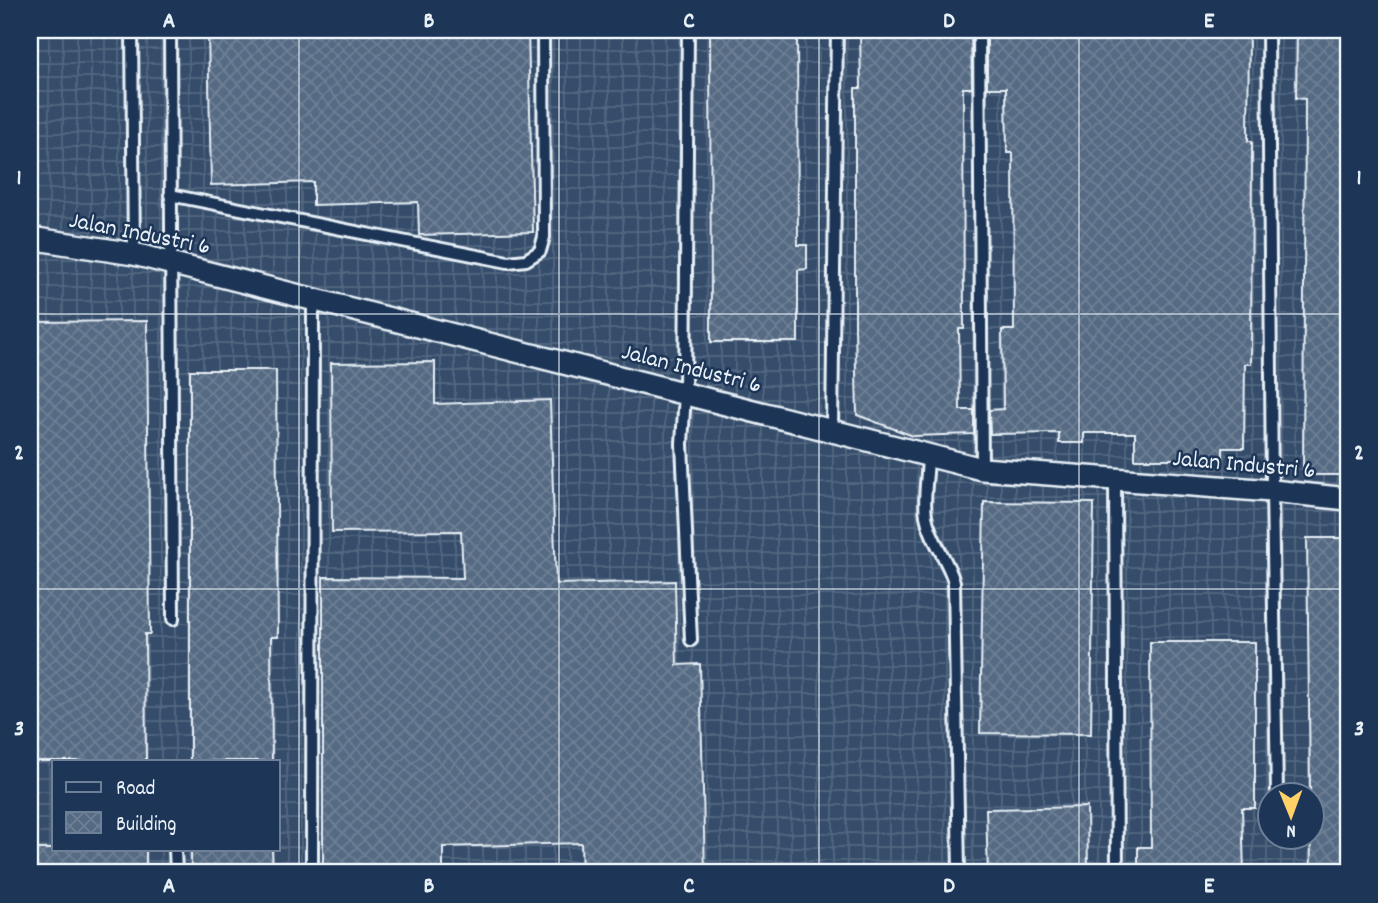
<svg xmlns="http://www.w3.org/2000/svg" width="1378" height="903" font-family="Dekko,sans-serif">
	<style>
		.industrial { fill: url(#industrial-grid); fill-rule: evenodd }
		.building { fill: url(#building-cross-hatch); stroke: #e8f1f8; stroke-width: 2 }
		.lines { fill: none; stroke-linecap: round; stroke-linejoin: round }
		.service-casing { stroke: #e8f1f8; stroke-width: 16 }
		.minor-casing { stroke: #e8f1f8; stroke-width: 26 }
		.service { stroke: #1d3557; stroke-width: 10 }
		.minor { stroke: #1d3557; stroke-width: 21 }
		.grid { fill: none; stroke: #e8f1f8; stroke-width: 2; stroke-opacity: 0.55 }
		.labels { text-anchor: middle; stroke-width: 5; stroke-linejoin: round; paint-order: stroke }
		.street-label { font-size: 24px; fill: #e8f1f8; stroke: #1d3557 }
		.neatline { fill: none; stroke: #e8f1f8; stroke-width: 2.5 }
		.grid-label { font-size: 23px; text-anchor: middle; font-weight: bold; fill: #e8f1f8 }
	</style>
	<defs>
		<pattern id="industrial-grid" width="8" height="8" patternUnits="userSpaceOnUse" patternTransform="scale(1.75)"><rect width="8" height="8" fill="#364d6b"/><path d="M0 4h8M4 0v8" fill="none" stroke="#536781"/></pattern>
		<pattern id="building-cross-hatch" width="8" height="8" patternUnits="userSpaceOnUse" patternTransform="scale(1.75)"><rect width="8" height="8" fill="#556a83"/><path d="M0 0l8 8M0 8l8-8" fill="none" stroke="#6d8095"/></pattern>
	</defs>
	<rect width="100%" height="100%" fill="#294061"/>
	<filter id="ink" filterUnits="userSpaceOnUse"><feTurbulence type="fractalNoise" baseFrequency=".0143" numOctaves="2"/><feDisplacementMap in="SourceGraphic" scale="14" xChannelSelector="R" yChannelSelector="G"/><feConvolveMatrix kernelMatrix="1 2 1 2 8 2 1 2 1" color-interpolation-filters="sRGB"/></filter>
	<g filter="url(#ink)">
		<path class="industrial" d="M 30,30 L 1348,30 L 1348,873 L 30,873 ZM 54,761 L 278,761 L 278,849 L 54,849 ZM 1270,794 L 1312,794 L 1312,836 L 1270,836 Z"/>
		<path class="building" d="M 208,30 L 528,30 L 533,232 L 419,235 L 418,202 L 313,205 L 313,182 L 211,185 Z
			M 710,30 L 797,30 L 798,245 L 807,245 L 807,269 L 798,270 L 798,342 L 711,342 Z
			M 860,30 L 971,30 L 972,88 L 963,88 L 964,329 L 959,329 L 960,410 L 974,410 L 974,434 L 913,436 L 857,415 L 855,329 L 855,88 L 861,88 Z
			M 987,30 L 1249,30 L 1248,141 L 1252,141 L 1251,364 L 1245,364 L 1244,448 L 1223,448 L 1223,459 L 1135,459 L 1135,433 L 1084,433 L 1084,443 L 1059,443 L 1059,433 L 990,434 L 989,410 L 1003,409 L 1002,330 L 1014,330 L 1013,153 L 1007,153 L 1006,88 L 987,88 Z
			M 1297,30 L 1348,30 L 1348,475 L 1303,475 L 1305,99 L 1296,98 Z
			M 147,321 L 150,634 L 145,634 L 146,761 L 35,761 L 34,635 L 30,635 L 30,322 Z
			M 435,362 L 435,404 L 550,400 L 556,584 L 675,581 L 677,665 L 700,664 L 705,873 L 582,873 L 581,843 L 443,847 L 443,873 L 323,873 L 323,577 L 463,578 L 461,531 L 332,532 L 331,363 Z
			M 190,370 L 276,370 L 278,637 L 271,637 L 272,761 L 190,761 Z
			M 984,502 L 1094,503 L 1091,734 L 980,733 Z
			M 1307,538 L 1348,538 L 1348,873 L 1311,873 Z
			M 1150,642 L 1255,642 L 1255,808 L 1242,808 L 1244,873 L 1138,873 L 1138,847 L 1151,847 Z
			M 1087,807 L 1088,873 L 988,873 L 986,809 Z
			M 35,849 L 146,849 L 146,873 L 35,873 Z
			M 191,849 L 272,849 L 273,873 L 191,873 Z"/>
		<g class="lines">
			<g class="service-casing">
				<path id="service" d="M 132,30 L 134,254
					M 170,30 L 173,619
					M 688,30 L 685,393 L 682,444 L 691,640
					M 979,30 L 982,469
					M 1268,30 L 1272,491 L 1277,794
					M 170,195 L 508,262 L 526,260 L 540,251 L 544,237 L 543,30
					M 832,429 L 837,30
					M 928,455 C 928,474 923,497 926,516 C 930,539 947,558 954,582 L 959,873
					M 1115,480 L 1117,873
					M 175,849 L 176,873
					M 312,873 L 313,299"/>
			</g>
			<g class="minor-casing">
				<path id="minor" d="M 30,238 L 134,254 L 982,469 L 1272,491 L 1348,499"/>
			</g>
			<use href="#service" class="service"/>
			<use href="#minor" class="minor"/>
		</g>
	</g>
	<path class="grid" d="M 299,30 L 299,873M 559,30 L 559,873M 819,30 L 819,873M 1079,30 L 1079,873M 30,314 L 1348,314M 30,589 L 1348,589"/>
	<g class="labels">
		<g class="street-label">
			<text transform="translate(140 232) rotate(11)" y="8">Jalan Industri 6</text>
			<text transform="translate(692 367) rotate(14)" y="8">Jalan Industri 6</text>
			<text transform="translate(1244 463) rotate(5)" y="8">Jalan Industri 6</text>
		</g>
	</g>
	<rect width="1378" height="903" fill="none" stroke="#1d3557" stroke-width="77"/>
	<rect x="52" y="760" width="228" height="91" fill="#1d3557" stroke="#6e8097" stroke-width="2"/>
	<rect x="66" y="782" width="35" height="10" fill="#1d3557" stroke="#6e8097" stroke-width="2"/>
	<text x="116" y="794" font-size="21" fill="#e8f1f8">Road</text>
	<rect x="66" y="812" width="35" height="21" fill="url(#building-cross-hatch)" stroke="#6e8097" stroke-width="2"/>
	<text x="116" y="830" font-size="21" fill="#e8f1f8">Building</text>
	<g transform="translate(1291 816) rotate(179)"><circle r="33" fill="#1d3557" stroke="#6e8097" stroke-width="2"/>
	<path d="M0-5L12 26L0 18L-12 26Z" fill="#ffd166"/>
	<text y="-10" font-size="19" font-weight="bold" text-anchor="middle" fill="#e8f1f8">N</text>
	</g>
	<rect x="38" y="38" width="1302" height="826" class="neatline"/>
	<g class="grid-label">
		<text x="169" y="27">A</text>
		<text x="429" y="27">B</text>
		<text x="689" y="27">C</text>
		<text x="949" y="27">D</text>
		<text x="1209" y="27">E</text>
		<text x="19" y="184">1</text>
		<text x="1359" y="184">1</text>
		<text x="19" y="459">2</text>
		<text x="1359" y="459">2</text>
		<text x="19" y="735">3</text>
		<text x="1359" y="735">3</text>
		<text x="169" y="892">A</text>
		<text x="429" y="892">B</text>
		<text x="689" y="892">C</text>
		<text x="949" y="892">D</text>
		<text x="1209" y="892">E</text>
	</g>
</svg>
